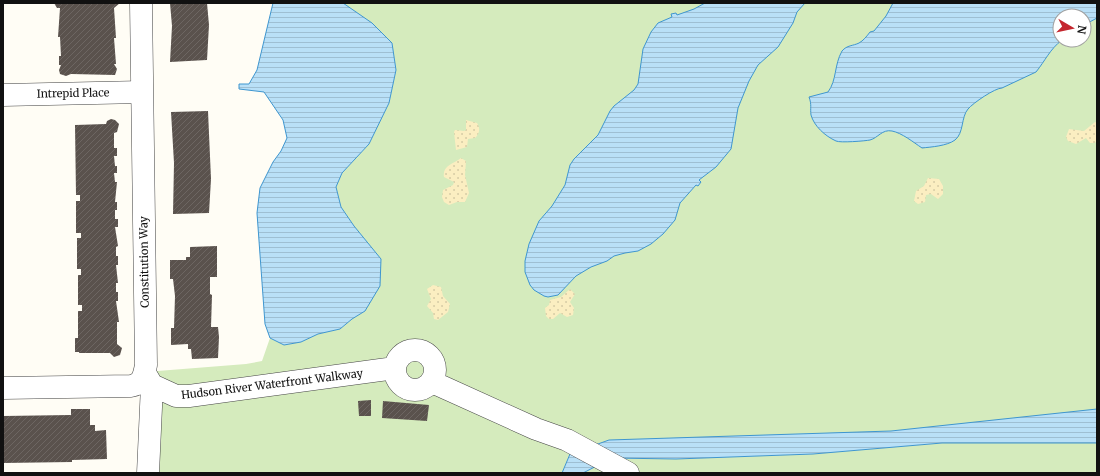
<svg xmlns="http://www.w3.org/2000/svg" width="1100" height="476" font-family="Merriweather,serif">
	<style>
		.grass { fill: #d5ebbd; fill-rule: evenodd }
		.sand { fill: url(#sand-dots) }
		.water { fill: url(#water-rules); stroke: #3f96cf }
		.building { fill: url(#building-hatch) }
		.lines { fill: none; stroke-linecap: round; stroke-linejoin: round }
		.minor-casing { stroke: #444; stroke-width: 23 }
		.minor { stroke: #fff; stroke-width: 22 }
		.labels { text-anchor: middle; stroke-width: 4; stroke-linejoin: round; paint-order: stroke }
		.street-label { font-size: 11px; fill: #111; stroke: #fff }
	</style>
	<defs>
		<pattern id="sand-dots" width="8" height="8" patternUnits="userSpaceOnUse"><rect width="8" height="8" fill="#fbeec1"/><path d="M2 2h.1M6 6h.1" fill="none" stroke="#d6cba5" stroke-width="1.8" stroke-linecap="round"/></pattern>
		<pattern id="water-rules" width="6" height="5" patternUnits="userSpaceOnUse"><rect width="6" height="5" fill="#b9e0f7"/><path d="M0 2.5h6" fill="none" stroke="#9ebfd3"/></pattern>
		<pattern id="building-hatch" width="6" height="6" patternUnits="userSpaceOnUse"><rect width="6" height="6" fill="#5a524d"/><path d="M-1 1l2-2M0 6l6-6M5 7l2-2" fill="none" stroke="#6d6662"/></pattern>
	</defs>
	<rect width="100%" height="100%" fill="#fffdf5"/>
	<path class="grass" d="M 343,3 L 1097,3 L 1097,473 L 583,473 L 612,458 L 676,459 L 813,454 L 942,443 L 977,423 L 891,431 L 570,454 L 562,473 L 148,473 L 145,372 L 246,364 L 262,361 L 270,338 L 284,345 L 301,342 L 318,334 L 340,329 L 352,319 L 365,311 L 354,226 L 341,207 L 336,187 L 342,173 L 369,144 L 389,103 L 396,70 L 392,43 ZM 1060,16 L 1084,16 L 1084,40 L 1060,40 Z"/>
	<path class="sand" d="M 466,120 L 477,123 C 481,129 479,134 475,138 L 468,139 L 467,147 L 456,150 L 454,132 L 455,130 L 464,131 L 466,130 Z
		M 1095,122 L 1097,123 L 1097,140 L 1095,143 L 1090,143 L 1086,138 L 1076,144 L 1068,141 L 1066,137 L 1069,129 L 1084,131 Z
		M 461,158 L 466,161 L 465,175 L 469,193 L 465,202 L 457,202 L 449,205 L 444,202 L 442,197 L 443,190 L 453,185 L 454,182 L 444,177 C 442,166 453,164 461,158 Z
		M 928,178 L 939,179 L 943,186 L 943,194 L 938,199 L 931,194 L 926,195 L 925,202 L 918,204 L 914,201 L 916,191 L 924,186 Z
		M 433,285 L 441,287 L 443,296 L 450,304 L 448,312 L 438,320 L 434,319 L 433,313 L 427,306 L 431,299 L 427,289 Z
		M 570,289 L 575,294 L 570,302 L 574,308 L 573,315 L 567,317 L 560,313 L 553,319 L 549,319 L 546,316 L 545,308 L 549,305 L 550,300 L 561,297 Z"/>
	<path class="water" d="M 273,3 L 343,3 L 372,23 L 392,43 L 396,70 L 389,103 L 369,144 L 342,173 L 336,187 L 341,207 L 354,226 L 381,259 L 380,286 L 365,311 L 352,319 L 340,329 L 318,334 L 301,342 L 284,345 L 270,338 L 265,324 L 257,213 L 260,188 L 273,162 L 281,151 L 287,138 L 283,120 L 264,92 L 239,89 L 239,84 L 249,84 L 257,70 Z
		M 705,3 L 805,3 L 797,12 L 793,23 L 778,47 L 758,65 L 749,81 L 738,108 L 731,149 L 716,167 L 699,180 L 701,182 L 698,186 L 696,185 L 680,203 L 675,220 L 663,234 L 651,244 L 638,251 L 625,253 L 614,256 L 607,261 L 591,267 L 576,276 L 558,295 L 548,297 L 544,296 L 534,290 L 530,285 L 525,272 L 525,261 L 529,244 L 539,221 L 552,206 L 565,185 L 570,165 L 574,159 L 598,135 L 610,111 L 614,106 L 634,90 L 638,84 L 643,49 L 651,32 L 658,23 L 672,17 L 671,14 L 676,13 L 677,15 L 694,9 Z
		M 893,3 L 1097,3 L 1097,18 L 1084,25 L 1084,16 L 1060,16 L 1060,40 L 1062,40 C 1050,49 1045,61 1036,72 L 1002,88 C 995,88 973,103 968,109 C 961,117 964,133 955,140 C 947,146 931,147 922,148 C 913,142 902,133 892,131 C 882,129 878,138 870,140 C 865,141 840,143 836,141 C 825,136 814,126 811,115 C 810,108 812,105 809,97 L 828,92 C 837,80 834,65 842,51 C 847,45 853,46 859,43 C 863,41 867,36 870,32 L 874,31 L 886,16 Z
		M 1097,409 L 1097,443 L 942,443 L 813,454 L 676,459 L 612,458 L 583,473 L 562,473 L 570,454 L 609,440 L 891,431 Z"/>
	<path class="building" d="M 54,3 L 120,3 L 114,8 L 116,38 L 114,38 L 116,64 L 114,64 L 117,69 L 115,75 L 71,74 L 66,76 L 60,74 L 59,70 L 61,65 L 59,65 L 59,56 L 61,56 L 60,37 L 58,37 L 60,8 L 57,8 Z
		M 170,3 L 207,3 L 209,25 L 207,60 L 170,62 L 172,26 Z
		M 208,111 L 211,179 L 209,213 L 173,214 L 174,163 L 171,112 Z
		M 111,119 L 115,120 L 119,124 L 117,132 L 114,133 L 114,148 L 117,148 L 117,156 L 114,156 L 115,166 L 117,166 L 117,173 L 114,173 L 115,182 L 117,182 L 115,202 L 117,202 L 117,210 L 115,210 L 115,219 L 118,219 L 118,227 L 115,227 L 118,246 L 116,247 L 116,256 L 118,256 L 118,265 L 116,265 L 118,283 L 116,283 L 116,292 L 118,292 L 118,301 L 116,301 L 119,322 L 117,322 L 117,344 L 122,348 L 120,355 L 114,357 L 110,353 L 79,353 L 79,352 L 75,352 L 75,338 L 78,338 L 78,311 L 82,311 L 82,305 L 78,305 L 78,275 L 81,275 L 81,269 L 77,269 L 77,238 L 81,238 L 81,233 L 76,233 L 76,201 L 80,201 L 80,195 L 76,195 L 75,125 L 106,124 L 107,121 Z
		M 217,246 L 217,277 L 210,277 L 210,294 L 212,295 L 211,327 L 218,327 L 219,337 L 218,358 L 192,359 L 191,349 L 188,349 L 188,344 L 171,345 L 171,328 L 174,328 L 175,296 L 173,279 L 170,279 L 170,260 L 186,260 L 186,257 L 190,257 L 190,247 Z
		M 371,400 L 371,416 L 359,416 L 358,401 Z
		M 383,401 L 429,405 L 427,421 L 382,418 Z
		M 71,409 L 90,409 L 90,425 L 95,425 L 95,431 L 106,430 L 107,459 L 72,460 L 72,462 L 3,463 L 3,416 L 71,415 Z"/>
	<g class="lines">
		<g class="minor-casing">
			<path id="minor" d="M 3,95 L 142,92
				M395 370a20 20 0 1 1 40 0a20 20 0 1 1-40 0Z
				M 145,373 L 152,385 L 148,473
				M 432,382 L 536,429 L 567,440 L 628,473
				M 152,385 L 176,396 L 189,396 L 395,368
				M 3,388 L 131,386 C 143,384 144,375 146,365 L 141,3"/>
		</g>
		<use href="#minor" class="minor"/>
	</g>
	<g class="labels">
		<g class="street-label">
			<text transform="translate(73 93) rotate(-1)" y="4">Intrepid Place</text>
			<text transform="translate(144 262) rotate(-91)" y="4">Constitution Way</text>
			<text transform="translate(272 384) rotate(-7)" y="4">Hudson River Waterfront Walkway</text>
		</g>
	</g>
	<rect width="1100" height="476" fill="none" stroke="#111111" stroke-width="8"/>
	<g transform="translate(1072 28) rotate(99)"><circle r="19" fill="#ffffff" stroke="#a0a0a0"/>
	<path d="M0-3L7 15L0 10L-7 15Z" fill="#c4262e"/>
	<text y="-6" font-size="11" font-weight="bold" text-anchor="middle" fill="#111111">N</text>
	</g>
</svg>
